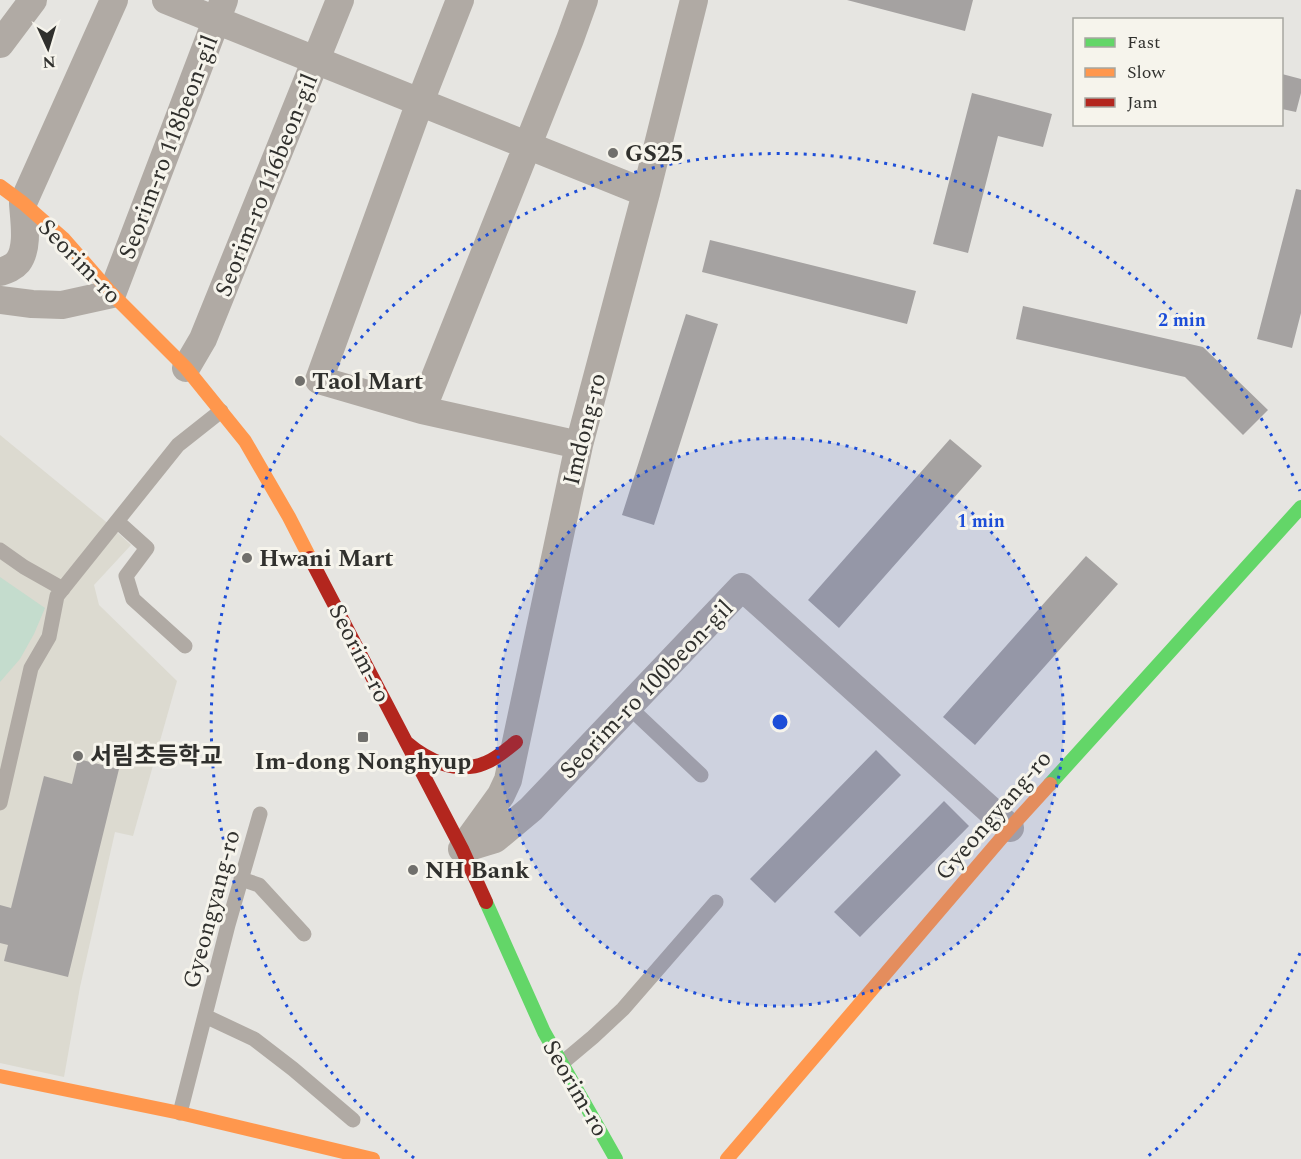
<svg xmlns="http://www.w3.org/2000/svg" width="1301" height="1159" font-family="Spectral,'Noto Sans KR',serif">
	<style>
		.built { fill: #dcdad0 }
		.green { fill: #c4dccd }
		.building { fill: #a5a2a1 }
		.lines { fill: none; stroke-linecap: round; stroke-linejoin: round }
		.lane { stroke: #b0aaa4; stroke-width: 15 }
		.street { stroke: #b0aaa4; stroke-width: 28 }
		.fast { stroke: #63d668; stroke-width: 14 }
		.slow { stroke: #ff974d; stroke-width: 14 }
		.jam { stroke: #b3261e; stroke-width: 14 }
		.ring { fill: none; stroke: #1d4ed8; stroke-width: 3; stroke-dasharray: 3 6 }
		.poi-dot { fill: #706f6c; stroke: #f6f4ec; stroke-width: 2 }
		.labels { text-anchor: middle; stroke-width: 6; stroke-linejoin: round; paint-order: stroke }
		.street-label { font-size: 24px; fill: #30302d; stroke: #f6f4ec }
		.poi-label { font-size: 24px; font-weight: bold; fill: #30302d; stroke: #f6f4ec; text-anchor: start }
		.centre { fill: #1d4ed8; stroke: #f6f4ec; stroke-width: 3 }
		.ring-label { font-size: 18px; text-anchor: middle; font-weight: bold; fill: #1d4ed8; stroke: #f6f4ec; stroke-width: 6; stroke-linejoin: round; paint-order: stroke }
	</style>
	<rect width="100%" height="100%" fill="#e6e5e1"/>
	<path class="built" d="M 0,435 L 105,521 L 131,545 L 94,585 L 99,605 L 177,681 L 133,836 L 115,832 L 80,987 L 64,1077 L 0,1063 Z"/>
	<path class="green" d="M 0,577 L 45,608 L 34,634 L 20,659 L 0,682 Z"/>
	<path class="building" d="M 847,0 L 973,0 L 965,31 Z
		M 1282,74 L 1301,79 L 1301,93 L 1296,112 L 1282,109 Z
		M 972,93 L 1052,114 L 1043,147 L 998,136 L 968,253 L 933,244 Z
		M 1296,189 L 1301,190 L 1301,313 L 1292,348 L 1257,339 Z
		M 710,240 L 916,291 L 907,324 L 702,272 Z
		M 1023,306 L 1203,347 L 1268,410 L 1243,435 L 1185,377 L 1016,339 Z
		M 686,314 L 718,324 L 654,525 L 622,515 Z
		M 950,439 L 982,466 L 839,628 L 808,600 Z
		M 1086,556 L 1118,584 L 975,745 L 943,717 Z
		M 876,750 L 901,775 L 775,903 L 750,879 Z
		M 78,759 L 119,769 L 68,977 L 4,961 L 8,945 L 0,943 L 0,905 L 11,908 L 44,776 L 72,784 Z
		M 944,801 L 969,826 L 860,937 L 834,912 Z"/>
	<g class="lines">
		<path class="lane" d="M 117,521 L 147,548 L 126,576 L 133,599 L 185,646
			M 0,550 L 24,567 L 63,589
			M 629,707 L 701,775
			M 0,803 L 31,668 L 49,637 L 57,596 L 178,445 L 221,411
			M 241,879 L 259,885 L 304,934
			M 205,1016 L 254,1039 L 293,1069 L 353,1120
			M 562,1063 L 593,1037 L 623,1009 L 716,902
			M 180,1113 L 228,925 L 260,814"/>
		<path class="street" d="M 166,0 L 646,193
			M 460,0 L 420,102 L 319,380 L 422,410 L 579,445
			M 0,44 L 33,0
			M 0,272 C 6,270 13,268 18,262 C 29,247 24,221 23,203 L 114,0
			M 0,300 L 32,304 L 62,305 L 112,294 L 224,0
			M 186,368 L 203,339 L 340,0
			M 422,410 L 570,39 L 584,0
			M 462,849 L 501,795 L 508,780 L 579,445 L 646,193 L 694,0
			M 462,849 L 495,839 L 531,809 L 742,587 L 1010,828"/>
		<path class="fast" d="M 1050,784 L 1301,507
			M 486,902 L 544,1032 L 616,1159"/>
		<path class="slow" d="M 0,186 L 23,203 L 64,239 L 112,294 L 186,368 L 245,441 L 289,517 L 310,558
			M 0,1076 L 180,1113 L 373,1159
			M 727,1159 L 1010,828 L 1050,784"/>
		<path class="jam" d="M 310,558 L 462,849 L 486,902
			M 406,742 C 427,760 457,775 485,763 C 496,759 506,750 516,742"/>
	</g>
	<circle cx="780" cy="722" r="284" fill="#1d4ed8" fill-opacity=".12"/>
	<g class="ring">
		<circle cx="780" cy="722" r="284"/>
		<path d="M1300 953A569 569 0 0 1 1146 1158M414 1158A569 569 0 1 1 1300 491"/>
	</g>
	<g class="poi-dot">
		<circle cx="613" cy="153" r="6"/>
		<circle cx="300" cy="381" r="6"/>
		<circle cx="247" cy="558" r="6"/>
		<rect x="357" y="731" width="12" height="12" rx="3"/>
		<circle cx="78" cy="756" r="6"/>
		<circle cx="413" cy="870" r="6"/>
	</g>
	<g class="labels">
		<g class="street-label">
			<text transform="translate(168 147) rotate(-69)" y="8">Seorim-ro 118beon-gil</text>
			<text transform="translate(266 185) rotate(-68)" y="8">Seorim-ro 116beon-gil</text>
			<text transform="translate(80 261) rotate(46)" y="8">Seorim-ro</text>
			<text transform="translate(584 429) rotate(-76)" y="8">Imdong-ro</text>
			<text transform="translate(360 653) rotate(63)" y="8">Seorim-ro</text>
			<text transform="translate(646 689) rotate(-46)" y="8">Seorim-ro 100beon-gil</text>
			<text transform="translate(993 815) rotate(-49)" y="8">Gyeongyang-ro</text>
			<text transform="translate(211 909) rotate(-75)" y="8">Gyeongyang-ro</text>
			<text transform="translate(576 1088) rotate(60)" y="8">Seorim-ro</text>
		</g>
		<g class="poi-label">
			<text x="625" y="161">GS25</text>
			<text x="312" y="389">Taol Mart</text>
			<text x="259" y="566">Hwani Mart</text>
			<text x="90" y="764">서림초등학교</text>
			<text x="363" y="769" text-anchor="middle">Im-dong Nonghyup</text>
			<text x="425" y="878">NH Bank</text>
		</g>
	</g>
	<circle cx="780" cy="722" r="9" class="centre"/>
	<g class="ring-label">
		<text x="1182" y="326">2 min</text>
		<text x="981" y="527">1 min</text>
	</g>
	<rect x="1073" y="18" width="210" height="108" fill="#f6f4ec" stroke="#a7a6a0" stroke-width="1.5"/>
	<rect x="1085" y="38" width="30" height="9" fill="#63d668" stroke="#a7a6a0" stroke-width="1.5"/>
	<text x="1127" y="48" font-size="18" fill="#30302d">Fast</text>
	<rect x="1085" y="68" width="30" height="9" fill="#ff974d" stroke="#a7a6a0" stroke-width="1.5"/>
	<text x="1127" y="78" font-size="18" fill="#30302d">Slow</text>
	<rect x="1085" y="98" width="30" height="9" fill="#b3261e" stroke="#a7a6a0" stroke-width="1.5"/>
	<text x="1127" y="108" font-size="18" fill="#30302d">Jam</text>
	<g transform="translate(48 48) rotate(176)" stroke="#f6f4ec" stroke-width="4.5" paint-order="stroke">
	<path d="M0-4.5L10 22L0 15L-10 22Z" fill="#30302d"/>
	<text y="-9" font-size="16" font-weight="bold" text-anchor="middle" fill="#30302d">N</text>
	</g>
</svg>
